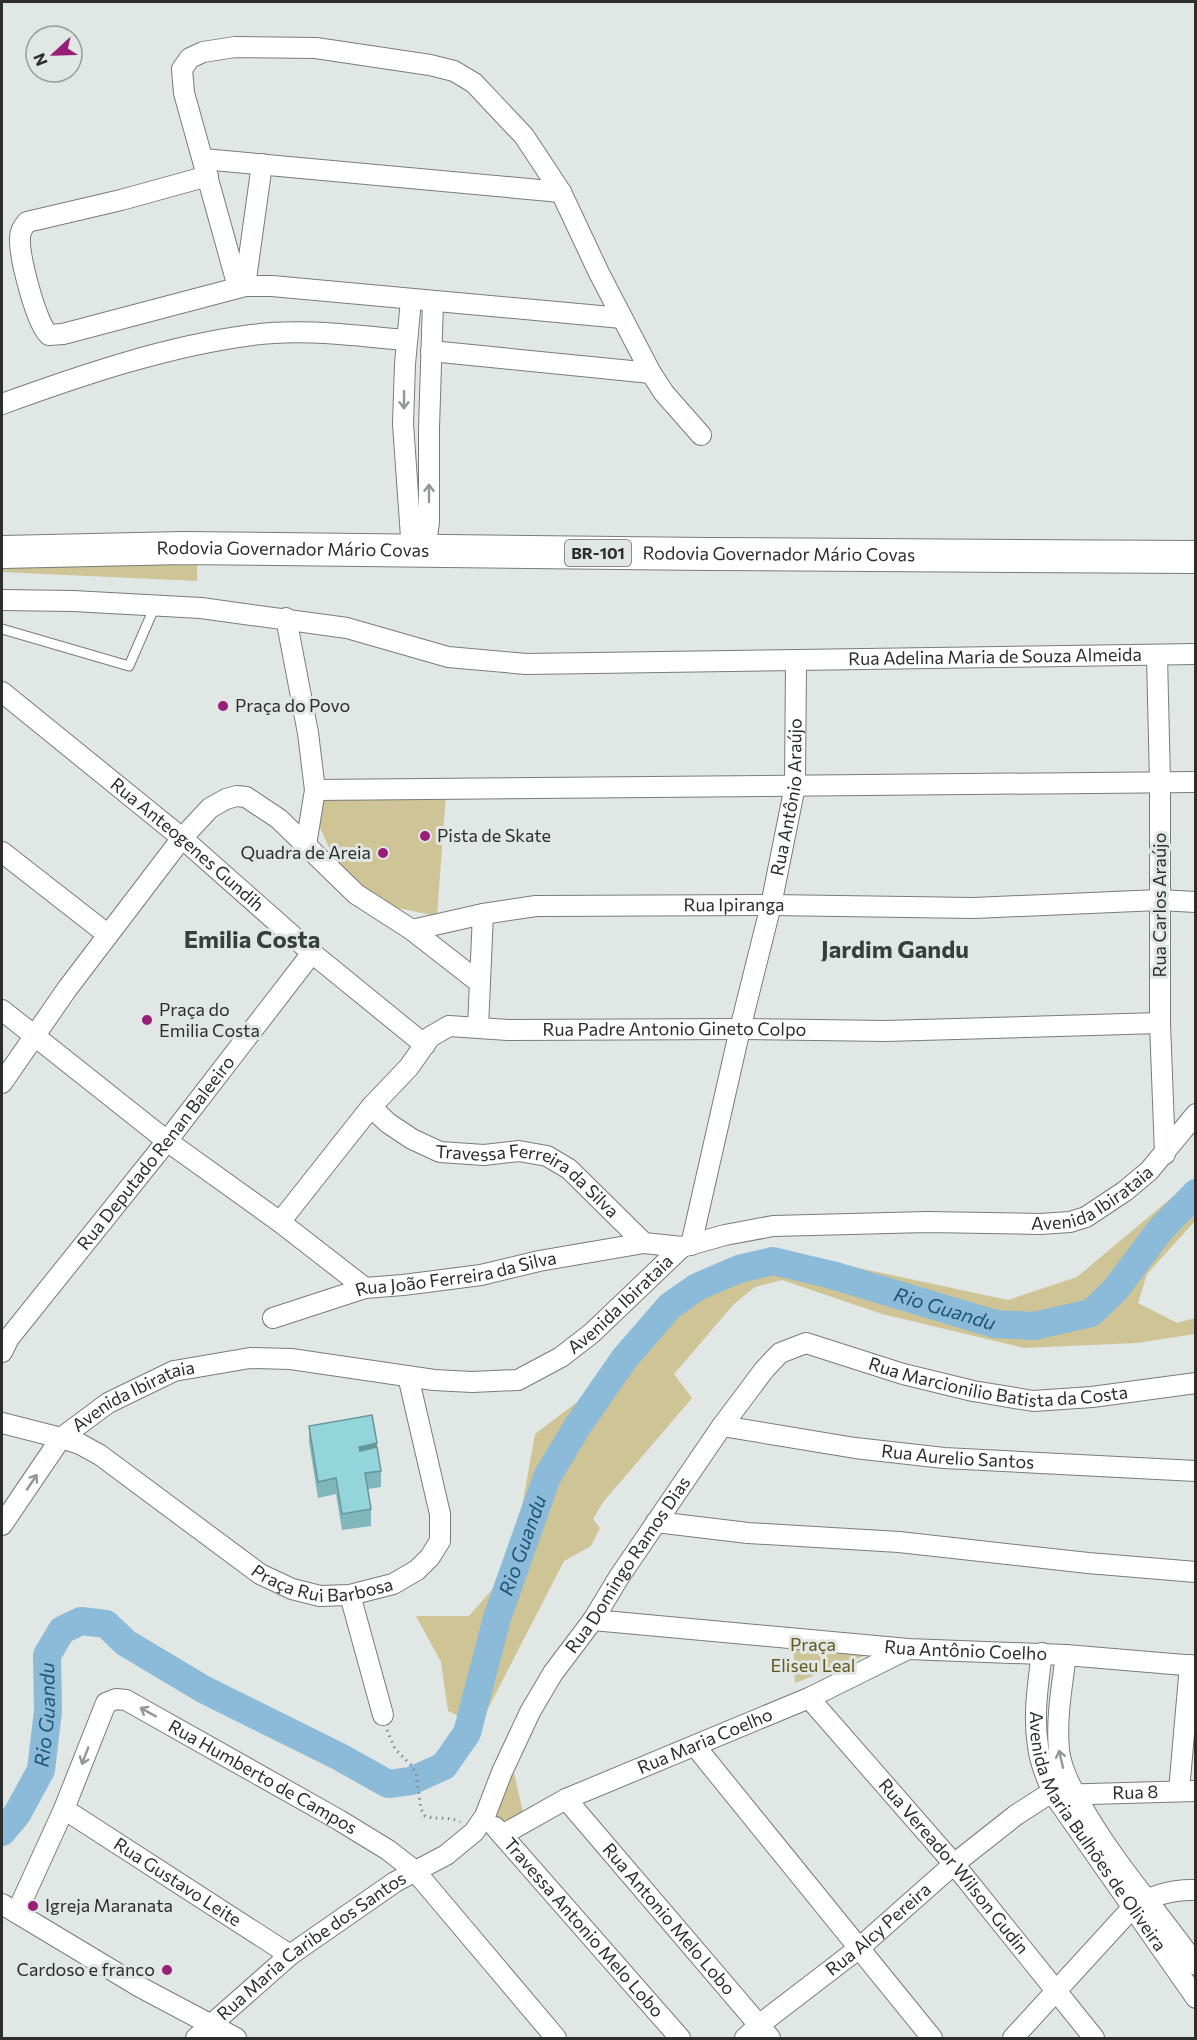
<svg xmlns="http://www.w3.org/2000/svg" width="1197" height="2040" font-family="Commissioner,sans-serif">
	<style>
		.green { fill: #cec496 }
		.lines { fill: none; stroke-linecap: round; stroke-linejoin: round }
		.river { stroke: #8bbbd9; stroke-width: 28 }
		.service-casing { stroke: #777d7a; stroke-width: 11 }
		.minor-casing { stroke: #777d7a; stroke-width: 22 }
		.trunk-casing { stroke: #777d7a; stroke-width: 34 }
		.path { stroke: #868b89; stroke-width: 3; stroke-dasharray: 1.5 4.5; stroke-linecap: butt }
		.service { stroke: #fff; stroke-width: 9 }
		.minor { stroke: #fff; stroke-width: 20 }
		.trunk { stroke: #fff; stroke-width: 32 }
		.wall { fill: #7fb7bc }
		.shaded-wall { fill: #689599 }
		.building { fill: #94d5db; stroke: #689599; stroke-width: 1.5 }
		.oneway { stroke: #959696 }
		.poi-dot { fill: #981e78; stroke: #e0e7e4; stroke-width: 2 }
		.labels { text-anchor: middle; stroke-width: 6; stroke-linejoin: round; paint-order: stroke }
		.shield { fill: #e0e7e4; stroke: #616663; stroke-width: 1.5 }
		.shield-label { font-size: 16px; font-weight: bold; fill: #2b2e2c }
		.street-label { font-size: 18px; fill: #2b2e2c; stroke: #e0e7e4 }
		.poi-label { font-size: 18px; fill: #2b2e2c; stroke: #e0e7e4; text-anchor: start }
		.park-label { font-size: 18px; fill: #62571d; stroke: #e0e7e4 }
		.water-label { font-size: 20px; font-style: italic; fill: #1d5574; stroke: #e0e7e4 }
		.district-label { font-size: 24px; font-weight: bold; fill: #383e3b; stroke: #e0e7e4 }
	</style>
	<rect width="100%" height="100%" fill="#e0e7e4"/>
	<path class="green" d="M 2,556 L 197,559 L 197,581 L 2,572 Z
		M 327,790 L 446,793 L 437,916 L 398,908 L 370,899 L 343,877 L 318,824 L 319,804 Z
		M 1195,1178 L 1195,1221 L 1147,1274 L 1138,1303 L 1177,1323 L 1195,1318 L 1195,1334 L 1137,1343 L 1024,1348 L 882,1314 L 782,1280 L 755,1287 L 734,1304 L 674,1374 L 692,1398 L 604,1501 L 593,1519 L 600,1528 L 591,1546 L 564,1561 L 479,1726 L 448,1711 L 441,1662 L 416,1616 L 469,1616 L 496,1585 L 520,1518 L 535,1434 L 592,1391 L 633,1336 L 673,1293 L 710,1271 L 775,1250 L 1008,1300 L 1077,1277 Z
		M 793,1636 L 869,1654 L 795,1683 Z
		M 510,1756 L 525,1821 L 502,1828 L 491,1823 Z"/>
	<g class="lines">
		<path class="river" id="s1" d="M 2,1832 L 17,1814 L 41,1770 L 48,1711 L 47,1655 L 62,1630 L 81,1621 L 106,1624 L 126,1643 L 203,1689 L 340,1757 L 388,1784 L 411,1781 L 444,1766 L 467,1733 L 497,1618 L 547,1477 L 577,1427 L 624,1359 L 670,1306 L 697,1287 L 739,1269 L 773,1261 L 832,1275 L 995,1324 L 1034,1326 L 1091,1313 L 1115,1290 L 1160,1230 L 1196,1193"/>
		<g class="service-casing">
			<path id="service" d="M 2,629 L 129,666 L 155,606"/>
		</g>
		<g class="minor-casing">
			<g id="minor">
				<path d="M 203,159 L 561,192"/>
				<path d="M 208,176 L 121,200 L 27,222 C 23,227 20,231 20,238 C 19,256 36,324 49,335 L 63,334 L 245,286 L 272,286 L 622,318"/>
				<path d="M 245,286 L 262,164"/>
				<path d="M 238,287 L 184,93 L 182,69 L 190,58 L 203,52 L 235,47 L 316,48 L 430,65 L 454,71 L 474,83 L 524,136 L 561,192 L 599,273 L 651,373 L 664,393 L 701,435"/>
				<path d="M 411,300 L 405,364 L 403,424 L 412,551"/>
				<path d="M 431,351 L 651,373"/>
				<path d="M 2,404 C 82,375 167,346 252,335 C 303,328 356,336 407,340"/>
				<path d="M 425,551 L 429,522 L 429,428 L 433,302"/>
				<path id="s2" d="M 2,600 L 73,601 L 201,608 L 347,628 L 448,657 L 526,664 L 1196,654"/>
				<path d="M 286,618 L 308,733 L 315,790 L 306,845"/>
				<path d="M 1157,656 L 1160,782 L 1160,1023 L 1165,1154"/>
				<path id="s3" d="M 2,692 L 182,838 L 312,953 L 425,1045"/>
				<path d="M 315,790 L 1196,782"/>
				<path d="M 2,852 L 107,934"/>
				<path d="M 412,930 L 480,983"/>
				<path d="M 2,1010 L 167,1141 L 280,1222 L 365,1288"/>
				<path d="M 478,1027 L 483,914"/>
				<path id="s4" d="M 2,1083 L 67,989 L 182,838 L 210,808 L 226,799 L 237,796 L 246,797 L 279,819 L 356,894 L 412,930 L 483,914 L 536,906 L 771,905 L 974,908 L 1159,900 L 1196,902"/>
				<path id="s5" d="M 371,1107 L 388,1123 L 412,1139 L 440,1152 L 484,1155 L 519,1151 L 547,1156 L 569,1169 L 644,1243 L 682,1247"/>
				<path id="s6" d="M 280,1222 L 371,1107 L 409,1067 L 430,1037 L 449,1026 L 508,1030 L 740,1029 L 885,1031 L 1160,1023"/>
				<path id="s7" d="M 691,1245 L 740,1029 L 771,905 L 795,786 L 796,662"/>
				<path id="s8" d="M 273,1318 L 365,1288 L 403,1285 L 481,1275 L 539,1261 L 644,1243"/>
				<path id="s9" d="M 2,1352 L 9,1338 L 167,1141 L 312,953"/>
				<path id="s10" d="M 2,1423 L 61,1438 L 80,1444 L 100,1455 L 260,1574 L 292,1589 L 320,1596 L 350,1595 L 393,1584 L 417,1570 L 430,1557 L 440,1541 L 440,1514 L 408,1376"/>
				<path id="s11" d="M 722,1426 L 855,1448 L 944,1458 L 1196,1471"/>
				<path d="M 656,1522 L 748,1533 L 899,1542 L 1088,1563 L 1196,1572"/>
				<path id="s12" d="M 2,1525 L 61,1438 L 108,1403 L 174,1371 L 250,1358 L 291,1359 L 434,1380 L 472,1382 L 518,1380 L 561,1357 L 592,1333 L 682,1247 L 725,1235 L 773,1226 L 927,1222 L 1040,1224 L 1070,1222 L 1086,1217 L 1125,1191 L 1149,1171 L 1196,1114"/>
				<path d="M 350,1595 L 383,1715"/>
				<path id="s13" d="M 593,1620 L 908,1649 L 1066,1655 L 1196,1666"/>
				<path id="s14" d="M 1042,1653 C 1038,1684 1033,1716 1038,1746 C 1040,1763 1047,1779 1054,1795 L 1196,1998"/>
				<path d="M 1066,1655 C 1062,1686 1056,1718 1059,1750 C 1061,1768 1070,1786 1079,1801 C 1111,1860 1157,1910 1196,1965"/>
				<path id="s15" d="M 809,1698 L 954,1864 L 1094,2038"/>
				<path d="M 695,1746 L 932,2038"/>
				<path d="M 1179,1791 L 1190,1665"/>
				<path id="s16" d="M 566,1799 L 770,2038"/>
				<path id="s17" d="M 64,1809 L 290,1955"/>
				<path id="s18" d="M 495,1827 L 680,2038"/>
				<path id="s19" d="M 502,1835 L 566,1799 L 809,1698 L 908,1649"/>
				<path d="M 2,1904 L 140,1987 L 236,2038"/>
				<path id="s20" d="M 17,1912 L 64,1809 L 106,1703 L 116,1699 L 126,1700 L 339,1820 L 388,1850 L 415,1871 L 556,2038"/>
				<path id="s21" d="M 196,2038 L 290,1955 L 395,1882 L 446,1855 L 474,1832 L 485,1816 L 502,1772 L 530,1712 L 553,1673 L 593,1620 L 619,1577 L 722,1426 L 764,1370 L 780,1353 L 806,1343 L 903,1374 L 973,1391 L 1033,1401 L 1092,1397 L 1196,1383"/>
				<path id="s22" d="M 745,2038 L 759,2025 L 858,1949 L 954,1864 L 1016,1815 L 1044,1797 L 1054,1795 L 1196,1791"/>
				<path d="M 1013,2038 L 1132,1908 C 1152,1895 1172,1889 1196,1890"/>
			</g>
		</g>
		<g class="trunk-casing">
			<g id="trunk">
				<path id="s23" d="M 2,552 L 183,548 L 707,554 L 1196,557"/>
			</g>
		</g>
		<path class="path" d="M 387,1730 L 395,1749 L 412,1766 L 416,1774 L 421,1809 L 425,1816 C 436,1820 450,1816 460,1822"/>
		<use href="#service" class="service"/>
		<use href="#minor" class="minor"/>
		<use href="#trunk" class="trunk"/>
	</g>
	<path class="wall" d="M 309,1426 L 377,1449 L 381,1471 L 381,1487 L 368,1489 L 371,1509 L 371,1526 L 342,1530 L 336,1494 L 318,1498 L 309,1442 Z"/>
	<path class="shaded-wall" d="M 377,1443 L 377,1459 L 359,1463 L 359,1447 Z"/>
	<path class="building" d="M 372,1415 L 377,1443 L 359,1447 L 360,1451 L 377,1447 L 381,1471 L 365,1473 L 371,1509 L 342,1514 L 336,1478 L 318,1482 L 309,1426 Z"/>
	<defs><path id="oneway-shaft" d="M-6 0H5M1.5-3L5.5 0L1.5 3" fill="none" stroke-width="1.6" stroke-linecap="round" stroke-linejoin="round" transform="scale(1.5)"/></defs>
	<g class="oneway">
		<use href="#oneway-shaft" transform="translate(404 400) rotate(91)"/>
		<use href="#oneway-shaft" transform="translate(429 493) rotate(-90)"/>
		<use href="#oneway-shaft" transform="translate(32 1482) rotate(-56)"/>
		<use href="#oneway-shaft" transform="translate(148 1712) rotate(-151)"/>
		<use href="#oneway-shaft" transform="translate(85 1756) rotate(111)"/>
		<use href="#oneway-shaft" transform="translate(1061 1759) rotate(-103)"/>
	</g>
	<g class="poi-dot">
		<circle cx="223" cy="706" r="6"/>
		<circle cx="425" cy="836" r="6"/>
		<circle cx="383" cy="853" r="6"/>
		<circle cx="147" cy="1020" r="6"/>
		<circle cx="33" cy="1906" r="6"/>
		<circle cx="167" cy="1970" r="6"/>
	</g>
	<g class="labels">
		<rect class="shield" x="565" y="540" width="66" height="26" rx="4.5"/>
		<g class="shield-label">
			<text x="598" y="559">BR-101</text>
		</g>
		<g class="street-label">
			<text dy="6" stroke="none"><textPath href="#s23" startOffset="291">Rodovia Governador Mário Covas</textPath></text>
			<text dy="6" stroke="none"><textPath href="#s23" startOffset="777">Rodovia Governador Mário Covas</textPath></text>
			<text dy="6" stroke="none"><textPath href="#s2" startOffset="999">Rua Adelina Maria de Souza Almeida</textPath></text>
			<text dy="6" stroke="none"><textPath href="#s7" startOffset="459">Rua Antônio Araújo</textPath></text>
			<text dy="6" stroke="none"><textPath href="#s3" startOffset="240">Rua Anteogenes Gundih</textPath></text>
			<text dy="6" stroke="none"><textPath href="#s4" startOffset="922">Rua Ipiranga</textPath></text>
			<text transform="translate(1160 905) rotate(-90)" y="6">Rua Carlos Araújo</text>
			<text dy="6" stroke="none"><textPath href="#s6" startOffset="486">Rua Padre Antonio Gineto Colpo</textPath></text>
			<text dy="6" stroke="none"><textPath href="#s9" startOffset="252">Rua Deputado Renan Baleeiro</textPath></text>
			<text dy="6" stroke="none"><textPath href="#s5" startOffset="180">Travessa Ferreira da Silva</textPath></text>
			<text dy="6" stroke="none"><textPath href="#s12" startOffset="1216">Avenida Ibirataia</textPath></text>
			<text dy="6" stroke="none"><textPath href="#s8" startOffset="189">Rua João Ferreira da Silva</textPath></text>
			<text dy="6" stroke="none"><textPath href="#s12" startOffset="712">Avenida Ibirataia</textPath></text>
			<text dy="6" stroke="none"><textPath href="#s21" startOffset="1144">Rua Marcionilio Batista da Costa</textPath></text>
			<text dy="6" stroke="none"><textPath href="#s12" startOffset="190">Avenida Ibirataia</textPath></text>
			<text dy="6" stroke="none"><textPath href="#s11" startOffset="238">Rua Aurelio Santos</textPath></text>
			<text dy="6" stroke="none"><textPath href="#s21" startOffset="657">Rua Domingo Ramos Dias</textPath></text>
			<text dy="6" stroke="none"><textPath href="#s10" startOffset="368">Praça Rui Barbosa</textPath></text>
			<text dy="6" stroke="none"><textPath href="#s13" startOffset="374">Rua Antônio Coelho</textPath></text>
			<text dy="6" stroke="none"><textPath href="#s19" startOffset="224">Rua Maria Coelho</textPath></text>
			<text dy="6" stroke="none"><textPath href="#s20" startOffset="405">Rua Humberto de Campos</textPath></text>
			<text dy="6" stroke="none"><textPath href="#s22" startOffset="476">Rua 8</textPath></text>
			<text dy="6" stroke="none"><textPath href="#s14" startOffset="196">Avenida Maria Bulhões de Oliveira</textPath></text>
			<text dy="6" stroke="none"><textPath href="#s15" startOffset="222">Rua Vereador Wilson Gudin</textPath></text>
			<text dy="6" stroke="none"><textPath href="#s17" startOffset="135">Rua Gustavo Leite</textPath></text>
			<text dy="6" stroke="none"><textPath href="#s16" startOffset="158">Rua Antonio Melo Lobo</textPath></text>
			<text dy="6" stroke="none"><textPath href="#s18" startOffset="134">Travessa Antonio Melo Lobo</textPath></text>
			<text dy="6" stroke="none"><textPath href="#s22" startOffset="172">Rua Alcy Pereira</textPath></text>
			<text dy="6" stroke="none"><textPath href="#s21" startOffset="148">Rua Maria Caribe dos Santos</textPath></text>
		</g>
		<g class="poi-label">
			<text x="235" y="712">Praça do Povo</text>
			<text x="437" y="842">Pista de Skate</text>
			<text x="371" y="859" text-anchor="end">Quadra de Areia</text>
			<text x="159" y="1016">Praça do<tspan x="159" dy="21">Emilia Costa</tspan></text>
			<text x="45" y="1912">Igreja Maranata</text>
			<text x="155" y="1976" text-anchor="end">Cardoso e franco</text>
		</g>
		<g class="park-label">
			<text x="813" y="1651">Praça<tspan x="813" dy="21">Eliseu Leal</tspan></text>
		</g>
		<g class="water-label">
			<text dy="7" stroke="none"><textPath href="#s1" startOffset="1461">Rio Guandu</textPath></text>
			<text dy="7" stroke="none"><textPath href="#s1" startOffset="885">Rio Guandu</textPath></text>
			<text dy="7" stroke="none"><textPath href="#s1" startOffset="129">Rio Guandu</textPath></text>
		</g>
		<g class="district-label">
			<text x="252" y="948">Emilia Costa</text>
			<text x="895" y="958">Jardim Gandu</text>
		</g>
	</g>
	<rect width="1197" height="2040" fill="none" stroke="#2b2e2c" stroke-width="6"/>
	<g transform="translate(54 54) rotate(248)"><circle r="28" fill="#e0e7e4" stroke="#989d9a" stroke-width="1.5"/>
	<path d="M0-4.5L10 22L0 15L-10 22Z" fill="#981e78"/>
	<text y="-9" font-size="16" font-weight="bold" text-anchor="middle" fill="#2b2e2c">N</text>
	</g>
</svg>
